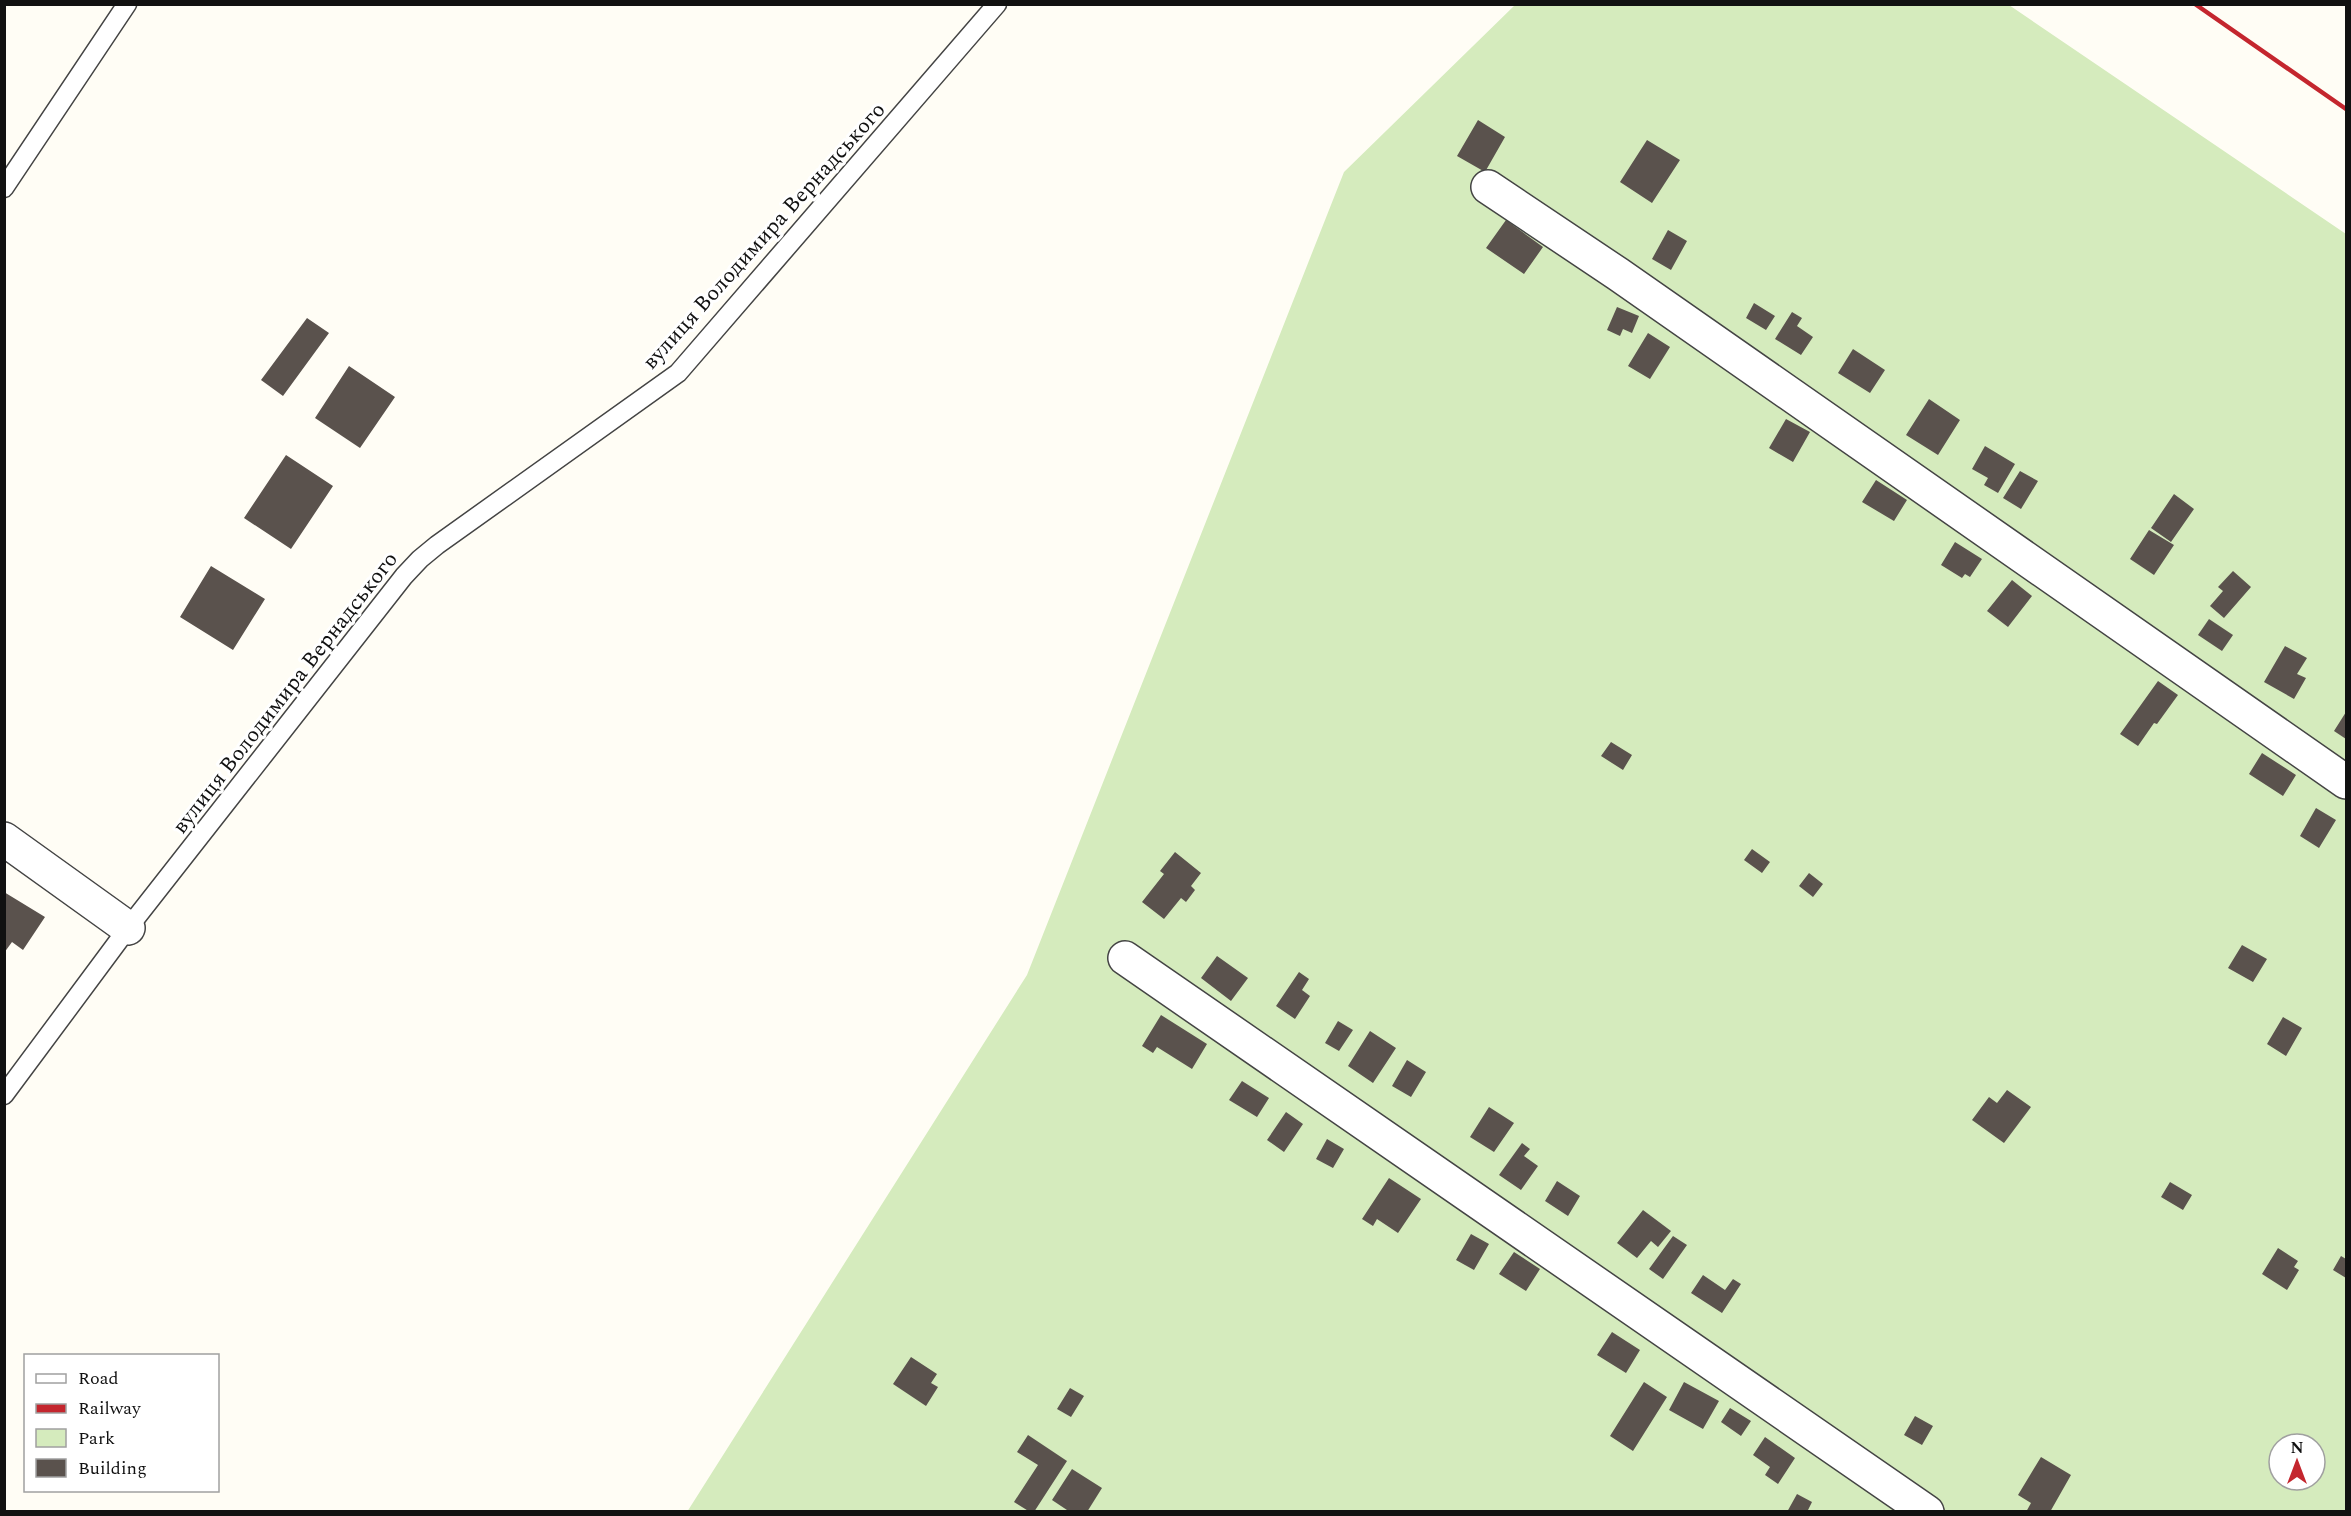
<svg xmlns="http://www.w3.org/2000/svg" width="2351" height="1516" font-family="Spectral,serif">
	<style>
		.green { fill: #d5ebbd; fill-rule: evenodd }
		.building { fill: #5a524d }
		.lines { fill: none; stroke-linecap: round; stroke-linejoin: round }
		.service-casing { stroke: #444; stroke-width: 21 }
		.minor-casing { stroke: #444; stroke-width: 36 }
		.service { stroke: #fff; stroke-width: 18 }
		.minor { stroke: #fff; stroke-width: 33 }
		.rail { stroke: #c4262e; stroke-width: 4.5 }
		.labels { text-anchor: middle; stroke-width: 6; stroke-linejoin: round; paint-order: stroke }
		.street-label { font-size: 22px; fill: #111; stroke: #fff }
	</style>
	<rect width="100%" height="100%" fill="#fffdf5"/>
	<path class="green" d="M 1515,5 L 2009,5 L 2346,234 L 2346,1511 L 687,1512 L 1027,975 L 1344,172 ZM 2279,1444 L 2315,1444 L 2315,1480 L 2279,1480 Z"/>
	<path class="building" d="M 1478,120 L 1505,137 L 1485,172 L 1457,156 Z
		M 1647,140 L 1680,160 L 1652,203 L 1620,182 Z
		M 1506,220 L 1543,247 L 1524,274 L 1486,248 Z
		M 1668,230 L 1687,241 L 1671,270 L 1652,259 Z
		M 1754,303 L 1775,316 L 1766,330 L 1746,318 Z
		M 1617,307 L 1639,316 L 1632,333 L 1623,329 L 1620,336 L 1607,330 Z
		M 1792,312 L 1802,318 L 1797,326 L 1813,337 L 1801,355 L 1775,339 Z
		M 307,318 L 329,333 L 283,396 L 261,380 Z
		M 1648,333 L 1670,347 L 1650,379 L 1628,366 Z
		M 1853,349 L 1885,370 L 1870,393 L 1838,373 Z
		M 349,366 L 395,397 L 360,448 L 315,418 Z
		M 1929,399 L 1960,420 L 1938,455 L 1906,435 Z
		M 1786,419 L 1810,432 L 1793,462 L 1769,448 Z
		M 1985,446 L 2015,464 L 1998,493 L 1984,485 L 1988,478 L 1972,469 Z
		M 286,455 L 333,486 L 291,549 L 244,518 Z
		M 2020,471 L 2038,481 L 2021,509 L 2003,498 Z
		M 1876,480 L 1907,500 L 1894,521 L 1862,502 Z
		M 2174,494 L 2194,509 L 2171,542 L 2151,528 Z
		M 2149,530 L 2174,545 L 2154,575 L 2130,559 Z
		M 1955,542 L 1982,559 L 1970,577 L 1965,574 L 1962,578 L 1941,565 Z
		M 211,566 L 265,599 L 233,650 L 180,617 Z
		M 2233,571 L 2251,587 L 2224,618 L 2210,606 L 2223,591 L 2218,587 Z
		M 2012,580 L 2032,596 L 2008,627 L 1987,611 Z
		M 2209,619 L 2233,635 L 2222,651 L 2198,635 Z
		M 2285,646 L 2307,658 L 2297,674 L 2306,678 L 2294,699 L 2264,682 Z
		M 2158,681 L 2178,695 L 2157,724 L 2154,723 L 2138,746 L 2120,734 Z
		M 2346,712 L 2346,739 L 2334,731 Z
		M 1611,742 L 1632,755 L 1623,770 L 1601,756 Z
		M 2262,753 L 2296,775 L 2283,796 L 2249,774 Z
		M 2316,808 L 2336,820 L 2319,848 L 2300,836 Z
		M 1752,849 L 1770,862 L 1762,873 L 1744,860 Z
		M 1175,852 L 1201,873 L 1191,886 L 1195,890 L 1186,902 L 1181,898 L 1164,919 L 1142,902 L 1164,874 L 1160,871 Z
		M 1809,873 L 1823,884 L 1813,897 L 1799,886 Z
		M 4,892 L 45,917 L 23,950 L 12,942 L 4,953 Z
		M 2242,945 L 2267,959 L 2253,982 L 2228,968 Z
		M 1217,956 L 1248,978 L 1231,1001 L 1201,978 Z
		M 1299,972 L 1309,979 L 1302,990 L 1310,996 L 1295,1019 L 1276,1006 Z
		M 1161,1015 L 1207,1044 L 1192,1069 L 1157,1047 L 1153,1053 L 1142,1046 Z
		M 2283,1017 L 2302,1028 L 2286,1056 L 2267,1044 Z
		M 1338,1021 L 1353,1030 L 1339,1051 L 1325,1043 Z
		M 1370,1031 L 1396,1048 L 1373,1083 L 1348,1066 Z
		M 1407,1060 L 1426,1072 L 1411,1097 L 1392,1086 Z
		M 1242,1081 L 1269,1098 L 1257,1117 L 1229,1100 Z
		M 2007,1090 L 2031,1107 L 2004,1143 L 1972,1120 L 1989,1097 L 1997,1103 Z
		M 1489,1107 L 1514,1123 L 1494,1152 L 1470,1137 Z
		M 1286,1112 L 1303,1124 L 1284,1152 L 1267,1140 Z
		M 1327,1139 L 1344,1149 L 1333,1168 L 1316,1159 Z
		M 1522,1143 L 1530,1149 L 1524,1156 L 1538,1166 L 1521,1190 L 1499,1175 Z
		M 1389,1178 L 1421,1199 L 1398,1233 L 1377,1219 L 1373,1226 L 1362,1219 Z
		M 1557,1181 L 1580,1196 L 1568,1216 L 1545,1201 Z
		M 2170,1182 L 2192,1195 L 2183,1210 L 2161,1197 Z
		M 1643,1210 L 1671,1231 L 1658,1247 L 1651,1241 L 1637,1258 L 1617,1243 Z
		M 1471,1234 L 1489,1244 L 1474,1270 L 1456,1260 Z
		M 1673,1236 L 1687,1245 L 1663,1279 L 1649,1269 Z
		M 2278,1248 L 2298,1261 L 2294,1267 L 2299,1270 L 2287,1290 L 2262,1274 Z
		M 1514,1252 L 1540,1269 L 1526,1291 L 1499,1274 Z
		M 2341,1256 L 2346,1259 L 2346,1278 L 2333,1270 Z
		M 1703,1275 L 1725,1290 L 1733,1279 L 1741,1284 L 1722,1313 L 1691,1293 Z
		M 1612,1332 L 1640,1350 L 1626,1373 L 1597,1355 Z
		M 911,1357 L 937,1374 L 931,1383 L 938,1387 L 926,1406 L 893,1384 Z
		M 1644,1382 L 1667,1397 L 1633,1451 L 1610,1436 Z
		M 1684,1382 L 1719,1401 L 1703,1429 L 1669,1410 Z
		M 1070,1388 L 1084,1396 L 1071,1417 L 1057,1409 Z
		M 1730,1408 L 1751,1421 L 1741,1436 L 1721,1422 Z
		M 1915,1416 L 1933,1426 L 1922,1445 L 1904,1435 Z
		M 1028,1435 L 1067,1461 L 1034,1512 L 1030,1512 L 1014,1502 L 1038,1465 L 1017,1452 Z
		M 1765,1437 L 1795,1458 L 1778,1484 L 1765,1475 L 1770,1467 L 1753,1455 Z
		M 2041,1457 L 2071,1475 L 2050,1512 L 2026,1512 L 2031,1503 L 2018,1495 Z
		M 1072,1469 L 1102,1488 L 1087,1512 L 1070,1512 L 1052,1500 Z
		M 1797,1494 L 1812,1502 L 1807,1512 L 1787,1512 Z"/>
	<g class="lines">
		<g class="service-casing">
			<path id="service" d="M 4,188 L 127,4
				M 4,1095 L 128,928 L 404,576 L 420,559 L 437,545 L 678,373 L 997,4"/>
		</g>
		<g class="minor-casing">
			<path id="minor" d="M 1488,187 L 1618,274 L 2346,782
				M 4,839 L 128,928
				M 1125,958 L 1927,1512"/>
		</g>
		<use href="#service" class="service"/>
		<use href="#minor" class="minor"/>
		<path class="rail" d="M 2195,4 L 2346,109"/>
	</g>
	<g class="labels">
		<g class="street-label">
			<text transform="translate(763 235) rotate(-48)" y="8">вулиця Володимира Вернадського</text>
			<text transform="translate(284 692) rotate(-52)" y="8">вулиця Володимира Вернадського</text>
		</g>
	</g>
	<rect width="2351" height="1516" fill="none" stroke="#111111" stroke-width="12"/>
	<rect x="24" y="1354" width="195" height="138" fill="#ffffff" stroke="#a0a0a0" stroke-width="1.5"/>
	<rect x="36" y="1374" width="30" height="9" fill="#ffffff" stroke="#a0a0a0" stroke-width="1.5"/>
	<text x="78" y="1384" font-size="18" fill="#111111">Road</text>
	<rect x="36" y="1404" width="30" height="9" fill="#c4262e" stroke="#a0a0a0" stroke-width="1.5"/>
	<text x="78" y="1414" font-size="18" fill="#111111">Railway</text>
	<rect x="36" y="1429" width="30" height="18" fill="#d5ebbd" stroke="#a0a0a0" stroke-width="1.5"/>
	<text x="78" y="1444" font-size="18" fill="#111111">Park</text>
	<rect x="36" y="1459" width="30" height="18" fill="#5a524d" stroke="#a0a0a0" stroke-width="1.5"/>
	<text x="78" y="1474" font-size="18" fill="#111111">Building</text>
	<g transform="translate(2297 1462)"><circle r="28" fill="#ffffff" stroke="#a0a0a0" stroke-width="1.5"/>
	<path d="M0-4.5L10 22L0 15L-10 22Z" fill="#c4262e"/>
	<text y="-9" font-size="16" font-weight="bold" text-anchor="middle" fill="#111111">N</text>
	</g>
</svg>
